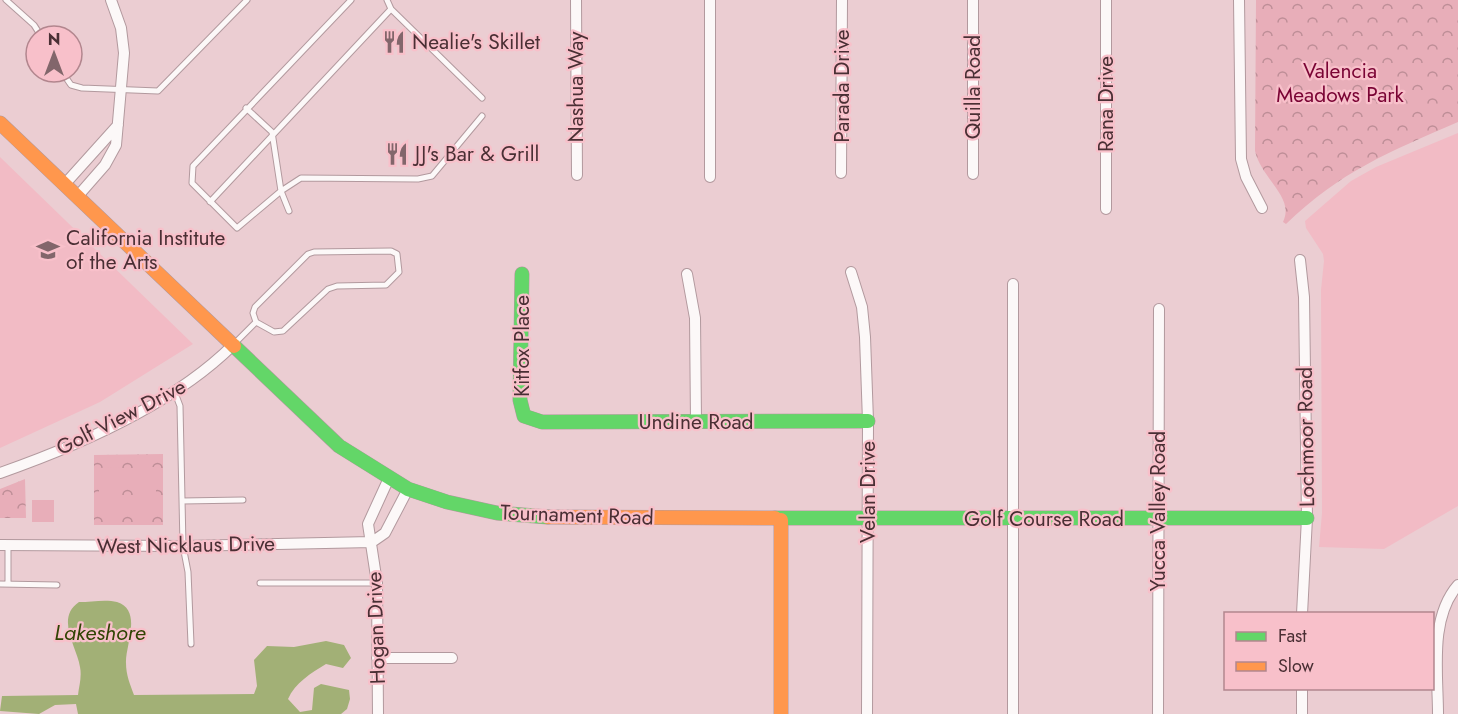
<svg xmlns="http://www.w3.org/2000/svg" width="1458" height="714" font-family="Jost,sans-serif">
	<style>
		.built { fill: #f2bbc5 }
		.park { fill: url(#park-crowns) }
		.garden { fill: #e8aeb9 }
		.water { fill: #a2b076 }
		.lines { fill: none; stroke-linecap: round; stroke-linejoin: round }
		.lane-casing { stroke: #b2999e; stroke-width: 7 }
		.street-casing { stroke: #b2999e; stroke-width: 12 }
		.fast-casing { stroke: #b2999e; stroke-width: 15 }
		.slow-casing { stroke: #b2999e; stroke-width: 15 }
		.lane { stroke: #fcf8f8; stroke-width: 5 }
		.street { stroke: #fcf8f8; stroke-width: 10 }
		.fast { stroke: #63d668; stroke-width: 14 }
		.slow { stroke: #ff974d; stroke-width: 14 }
		.labels { text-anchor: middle; stroke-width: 4.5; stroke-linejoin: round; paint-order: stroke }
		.poi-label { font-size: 21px; fill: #4a2f34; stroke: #f8c0ca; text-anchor: start }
		.park-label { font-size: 21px; fill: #7a0334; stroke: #f8c0ca }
		.street-label { font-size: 21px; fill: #4a2f34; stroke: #f8c0ca }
		.water-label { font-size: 22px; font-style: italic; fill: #304404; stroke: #f8c0ca }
	</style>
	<defs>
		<pattern id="park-crowns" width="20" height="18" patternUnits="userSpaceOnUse" patternTransform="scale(1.5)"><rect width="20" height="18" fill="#e8aeb9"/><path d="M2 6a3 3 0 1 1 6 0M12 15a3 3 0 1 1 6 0" fill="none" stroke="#be8e97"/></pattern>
	</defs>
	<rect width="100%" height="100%" fill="#ebcdd2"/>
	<path class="built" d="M 1458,133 L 1458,506 L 1384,549 L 1319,547 L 1322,513 L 1321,290 L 1324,261 L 1323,254 L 1306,228 L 1305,221 L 1351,181 L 1376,167 Z
		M 0,157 L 193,344 L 100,402 L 0,448 Z"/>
	<path class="park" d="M 1256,0 L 1458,0 L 1458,122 C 1389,152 1341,171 1286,224 L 1283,222 C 1295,197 1262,180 1255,151 Z
		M 163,454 L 163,525 L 94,525 L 94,455 Z
		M 25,479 L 26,518 L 0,518 L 0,489 Z"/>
	<path class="garden" d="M 120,467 L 120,513 L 99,513 L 99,468 Z
		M 135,467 L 156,467 L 156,512 L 135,512 Z
		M 32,500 L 54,500 L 54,522 L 32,522 Z"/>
	<path class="water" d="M 79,602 C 91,602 106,599 117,602 C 143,610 125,646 126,663 C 126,675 130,684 134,695 L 254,694 L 257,686 L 254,660 L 267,646 L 294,647 L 326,641 L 344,645 L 351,658 L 343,668 L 326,664 C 311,673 295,683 288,699 L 300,712 L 312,710 L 314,688 L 321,684 L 349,690 L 350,699 L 347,709 L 341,714 L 78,714 L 76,704 L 55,705 L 39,714 L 0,711 L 2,696 L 78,695 C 79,686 82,677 80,667 C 77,647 55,618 79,602 Z"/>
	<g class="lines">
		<g class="lane-casing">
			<path id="lane" d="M 6,0 L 34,25 L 41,36
				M 351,0 L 193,166 L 192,183 L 237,228 L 281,191 L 301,178 L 418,179 L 432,176 L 482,116
				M 387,0 L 391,9 L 482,98
				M 62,72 L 71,85 L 82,88 L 158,91 L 247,0
				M 246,108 L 272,132 L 281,191 L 289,211
				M 210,202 L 391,9
				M 391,251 L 397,254 L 399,272 L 386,285 L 337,286 L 328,289 L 283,331 L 274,332 L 256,322 L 253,313 L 255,307 L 308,254 L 314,252 Z
				M 233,345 L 256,322
				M 175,393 L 180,406 L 183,546 L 188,572 L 191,644
				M 182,501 L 243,500
				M 260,583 L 377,583
				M 0,584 L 57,585
				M 8,584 L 8,545"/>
		</g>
		<g class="street-casing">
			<path id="street" d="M 576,0 L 577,175
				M 973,0 L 973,174
				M 1106,0 L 1106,209
				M 1239,0 L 1241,159 L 1246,177 L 1262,208
				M 841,173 L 842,0
				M 710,177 L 710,0
				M 64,185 L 118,125
				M 77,197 L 105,165 L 116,145 L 124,53 L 121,28 L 111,0
				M 1300,260 L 1304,297 L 1307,518 L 1302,614
				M 851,272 L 862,307 L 865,337 L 868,421 L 867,714
				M 687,274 L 695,318 L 696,422
				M 1013,284 L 1013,714
				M 0,473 C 80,445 172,405 232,346
				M 372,542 L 385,533 L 408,489
				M 0,545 L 183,546 L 372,542
				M 377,658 L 452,658
				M 378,714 L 377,583 L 368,524 L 389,478
				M 1158,714 L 1159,309
				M 1302,714 L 1302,688
				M 1438,714 C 1438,673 1429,618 1458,585"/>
		</g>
		<g class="fast-casing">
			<path id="fast" d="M 522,274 L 520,400 L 524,416 L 542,422 L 868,421
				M 234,346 L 339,446 L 408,489 L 447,502 L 497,513 L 548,517
				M 775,518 L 1307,518"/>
		</g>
		<g class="slow-casing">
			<path id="slow" d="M 0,123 L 234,346
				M 548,517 L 775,518
				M 781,520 L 781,714"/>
		</g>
		<use href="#lane" class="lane"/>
		<use href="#street" class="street"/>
		<use href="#fast" class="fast"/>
		<use href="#slow" class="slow"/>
	</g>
	<defs>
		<g id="restaurant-bare" transform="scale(1.8)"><path d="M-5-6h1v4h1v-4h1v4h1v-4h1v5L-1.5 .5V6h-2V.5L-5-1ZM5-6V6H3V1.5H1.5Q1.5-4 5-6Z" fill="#82666b" stroke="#f8c0ca" stroke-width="2.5" paint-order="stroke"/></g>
		<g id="university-bare" transform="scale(1.8)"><path d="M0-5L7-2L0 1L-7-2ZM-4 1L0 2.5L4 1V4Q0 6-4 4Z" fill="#82666b" stroke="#f8c0ca" stroke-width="2.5" paint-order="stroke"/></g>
	</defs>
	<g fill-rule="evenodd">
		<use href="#restaurant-bare" x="394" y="42"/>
		<use href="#restaurant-bare" x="397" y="154"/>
		<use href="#university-bare" x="48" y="250"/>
	</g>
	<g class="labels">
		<g class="poi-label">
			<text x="412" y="49">Nealie's Skillet</text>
			<text x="415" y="161">JJ's Bar &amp; Grill</text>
			<text x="66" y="245">California Institute<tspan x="66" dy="24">of the Arts</tspan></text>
		</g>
		<g class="park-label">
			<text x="1340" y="78">Valencia<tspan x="1340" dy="24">Meadows Park</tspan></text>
		</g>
		<g class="street-label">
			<text transform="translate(842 86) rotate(-90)" y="7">Parada Drive</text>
			<text transform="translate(576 87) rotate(-90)" y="7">Nashua Way</text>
			<text transform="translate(973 87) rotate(-90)" y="7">Quilla Road</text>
			<text transform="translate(1106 104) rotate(-90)" y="7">Rana Drive</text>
			<text transform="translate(522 346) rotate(-90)" y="7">Kitfox Place</text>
			<text transform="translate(121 417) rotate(-27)" y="7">Golf View Drive</text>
			<text x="696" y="429">Undine Road</text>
			<text transform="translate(1306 437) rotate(-91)" y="7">Lochmoor Road</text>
			<text transform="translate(868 492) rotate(-90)" y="7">Velan Drive</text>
			<text transform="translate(1158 511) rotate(-90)" y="7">Yucca Valley Road</text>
			<text transform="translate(577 515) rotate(2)" y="7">Tournament Road</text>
			<text x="1044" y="526">Golf Course Road</text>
			<text transform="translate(186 545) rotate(-1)" y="7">West Nicklaus Drive</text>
			<text transform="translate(376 628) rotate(-92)" y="7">Hogan Drive</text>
		</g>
		<g class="water-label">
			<text x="100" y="640">Lakeshore</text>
		</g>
	</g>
	<rect x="1224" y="612" width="210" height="78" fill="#f8c0ca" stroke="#b2868e" stroke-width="1.5"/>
	<rect x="1236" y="632" width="30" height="9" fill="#63d668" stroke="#b2868e" stroke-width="1.5"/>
	<text x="1278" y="642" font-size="18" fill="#4a2f34">Fast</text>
	<rect x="1236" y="662" width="30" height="9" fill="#ff974d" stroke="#b2868e" stroke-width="1.5"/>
	<text x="1278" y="672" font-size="18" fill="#4a2f34">Slow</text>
	<g transform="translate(54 54)"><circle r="28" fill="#f8c0ca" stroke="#b2868e" stroke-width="1.5"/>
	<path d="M0-4.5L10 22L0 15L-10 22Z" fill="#82666b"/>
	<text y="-9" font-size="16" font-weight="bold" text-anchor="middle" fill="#4a2f34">N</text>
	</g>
</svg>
